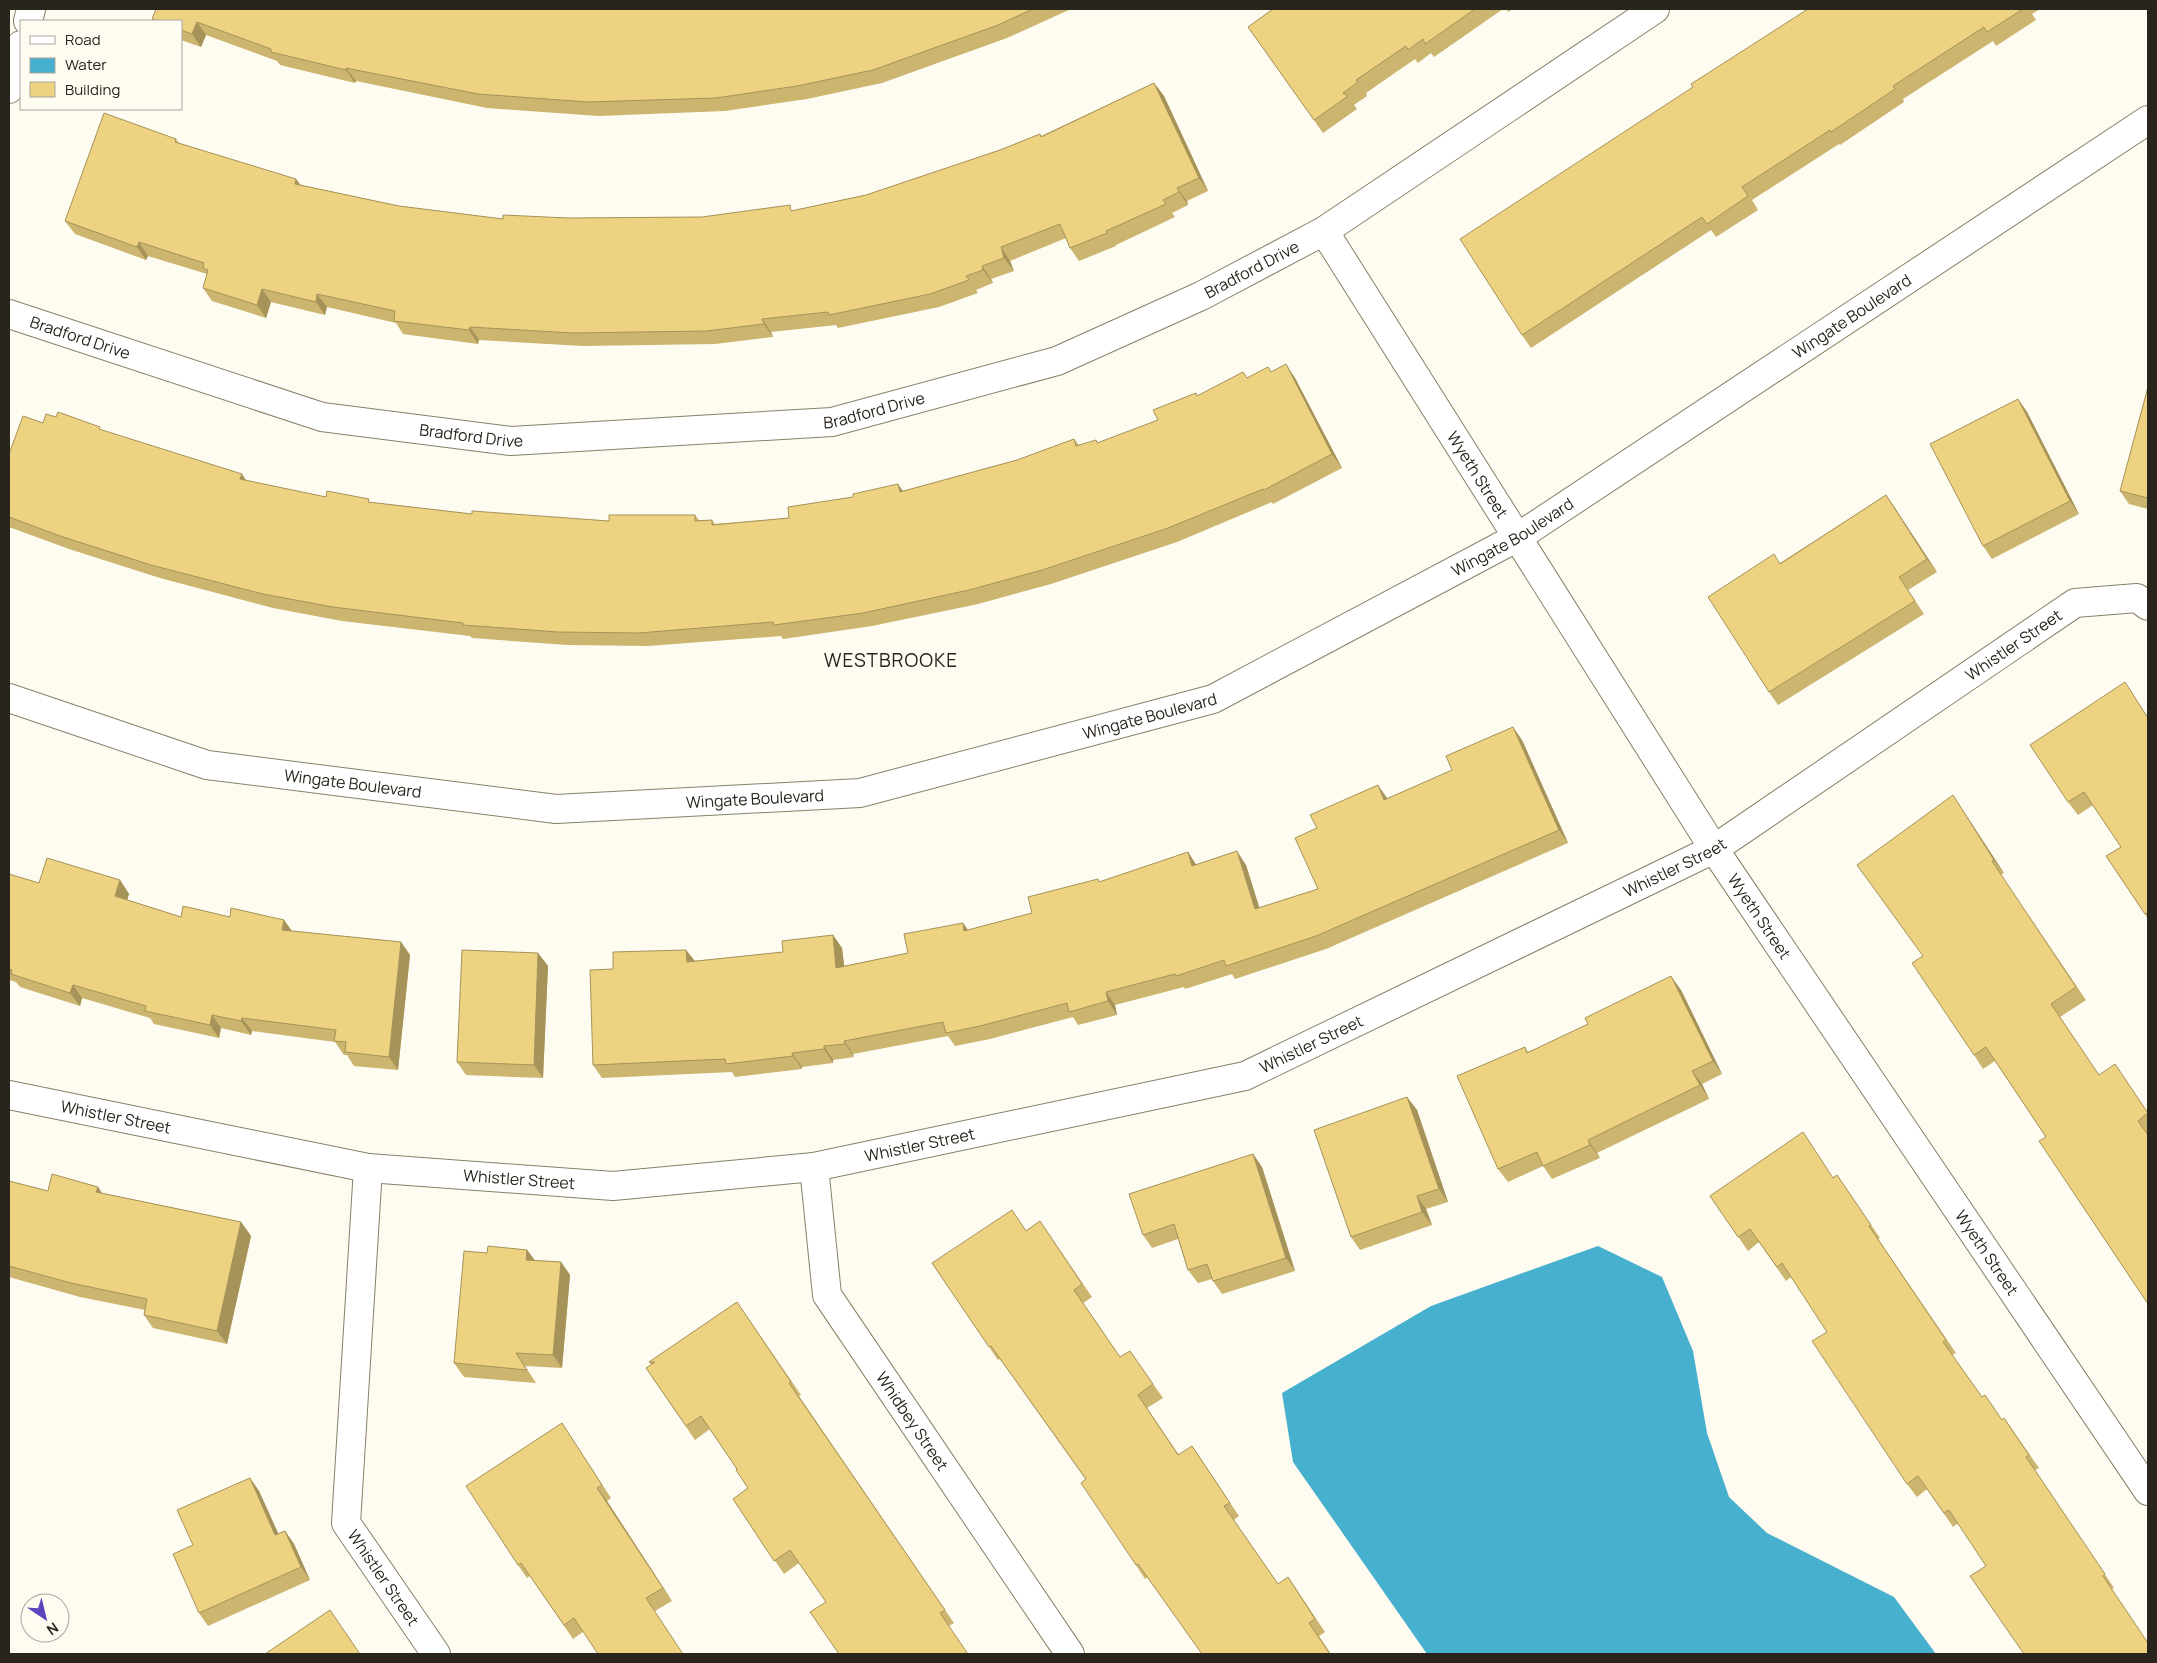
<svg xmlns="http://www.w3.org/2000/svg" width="2157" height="1663" font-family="Manrope,sans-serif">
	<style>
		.water { fill: #46b0ce }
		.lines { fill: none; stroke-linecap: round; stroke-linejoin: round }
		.minor-casing { stroke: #888068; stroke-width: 30 }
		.tertiary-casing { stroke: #888068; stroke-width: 30 }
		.minor { stroke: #fff; stroke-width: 28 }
		.tertiary { stroke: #fff; stroke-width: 28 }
		.wall { fill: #cbb56f }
		.shaded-wall { fill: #a5935a }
		.building { fill: #ecd281; stroke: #a5935a }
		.labels { text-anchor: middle; stroke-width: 4; stroke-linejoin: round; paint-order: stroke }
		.street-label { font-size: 16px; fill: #29251c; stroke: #fefbf1 }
		.quarter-label { font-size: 19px; letter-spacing: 1px; fill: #29251c; stroke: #fefbf1 }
	</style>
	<rect width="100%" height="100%" fill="#fefbf1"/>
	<path class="water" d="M 1598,1246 L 1662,1277 L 1693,1351 L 1707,1433 L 1729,1497 L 1767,1533 L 1894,1597 L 1936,1654 L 1427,1654 L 1293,1462 L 1282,1393 L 1431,1306 Z"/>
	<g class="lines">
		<g class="minor-casing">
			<g id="minor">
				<path d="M 28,21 L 31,9"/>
				<path d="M 9,89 L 21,45"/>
				<path id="s1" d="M 1324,231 L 1714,849 L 2148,1491"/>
				<path id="s2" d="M 9,314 L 322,417 L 511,441 L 832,422 L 1057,361 L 1201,296 L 1324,231 L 1655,9"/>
				<path id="s3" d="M 9,1095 L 368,1168 L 613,1186 L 814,1167 L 1245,1076 L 1714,849 L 2075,603 L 2137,598 L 2148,606"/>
				<path id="s4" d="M 814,1167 L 827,1295 L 1070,1654"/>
				<path id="s5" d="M 368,1168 L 346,1523 L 436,1654"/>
			</g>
		</g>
		<g class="tertiary-casing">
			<g id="tertiary">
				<path id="s6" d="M 9,698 L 207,765 L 556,809 L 860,793 L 1213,699 L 1518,537 L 2148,120"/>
			</g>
		</g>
		<use href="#minor" class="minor"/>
		<use href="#tertiary" class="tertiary"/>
	</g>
	<path class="wall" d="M 156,9 L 1071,9 L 1007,38 L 882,83 L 807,99 L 725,111 L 598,116 L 487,108 L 356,81 L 355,83 L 280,65 L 277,61 L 206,35 L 201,47 L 181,40 L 181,21 L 154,21 L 152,19 Z
		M 1273,9 L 1503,9 L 1434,57 L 1431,53 L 1418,63 L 1415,59 L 1366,93 L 1367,96 L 1354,105 L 1357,109 L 1323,133 L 1248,27 Z
		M 1506,9 L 1513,9 L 1508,12 Z
		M 1808,9 L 2040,9 L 2032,14 L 2036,20 L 1996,46 L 1993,41 L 1903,99 L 1904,102 L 1840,145 L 1839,144 L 1752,200 L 1758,210 L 1716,237 L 1711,230 L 1531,348 L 1522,335 L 1693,87 Z
		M 1154,83 L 1164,96 L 1208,191 L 1187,201 L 1188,205 L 1172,213 L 1175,217 L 1116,245 L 1116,246 L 1079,261 L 1070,248 L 1066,238 L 1010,261 L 1014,271 L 991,279 L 993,283 L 976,290 L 978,293 L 939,307 L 838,328 L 836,325 L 771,332 L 773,337 L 715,344 L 583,346 L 479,340 L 478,344 L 403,334 L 396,323 L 327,307 L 325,315 L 271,302 L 266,318 L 212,301 L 203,288 L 207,274 L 148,256 L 146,260 L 75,234 L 65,221 L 176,139 L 179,143 L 300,185 L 399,206 L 503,219 L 702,217 L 794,211 L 866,195 L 1000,150 L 1040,134 L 1041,136 Z
		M 1268,367 L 1271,372 L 1295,378 L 1342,468 L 1273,504 L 1272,502 L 1177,542 L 1051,584 L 978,604 L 872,626 L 783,639 L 781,636 L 648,646 L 568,645 L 472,638 L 470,636 L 342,621 L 273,608 L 160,578 L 69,549 L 9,527 L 9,454 L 43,423 L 56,417 L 102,430 L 246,481 L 326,497 L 472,514 L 609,521 L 695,515 L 699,520 L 712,520 L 715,524 L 789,518 L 903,491 L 1017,460 L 1074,439 L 1079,445 L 1098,443 L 1158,420 L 1198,396 L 1243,372 L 1247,378 Z
		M 2148,387 L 2148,509 L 2129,504 L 2120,491 Z
		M 2018,399 L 2027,412 L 2079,514 L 1992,559 L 1983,546 Z
		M 1886,495 L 1937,572 L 1908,590 L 1924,614 L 1778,705 L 1769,692 L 1780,563 Z
		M 2148,717 L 2148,919 L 2106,856 L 2121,847 L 2093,805 L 2078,815 L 2068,802 Z
		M 1522,740 L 1568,843 L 1326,949 L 1235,979 L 1232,974 L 1185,989 L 1184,987 L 1115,1005 L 1117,1015 L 1078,1025 L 1073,1017 L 990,1039 L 955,1046 L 948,1036 L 853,1054 L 854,1057 L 833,1060 L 833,1063 L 802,1067 L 802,1069 L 735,1077 L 732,1072 L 602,1078 L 593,1065 L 686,950 L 695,961 L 783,952 L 833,935 L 842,948 L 844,966 L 908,953 L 963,923 L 968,930 L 1032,913 L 1100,882 L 1188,852 L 1196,865 L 1246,865 L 1259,908 L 1318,889 L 1387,799 Z
		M 1962,809 L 2004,873 L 2001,875 L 2086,1000 L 2060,1017 L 2099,1075 L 2148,1113 L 2148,1134 L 2046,1137 L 1995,1061 L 1983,1069 L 1974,1055 L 1923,956 Z
		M 9,874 L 39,883 L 120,880 L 129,894 L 127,900 L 181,917 L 230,917 L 284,920 L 292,931 L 401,942 L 410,955 L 398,1070 L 354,1066 L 347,1055 L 344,1055 L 335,1042 L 252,1031 L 251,1035 L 221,1028 L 219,1038 L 154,1024 L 150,1018 L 82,998 L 80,1006 L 20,987 L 16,982 L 9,980 Z
		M 538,953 L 548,966 L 543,1078 L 466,1075 L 457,1062 Z
		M 1681,990 L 1722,1074 L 1702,1084 L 1709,1099 L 1597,1153 L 1600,1158 L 1552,1179 L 1543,1166 L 1508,1182 L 1498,1169 L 1525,1047 L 1528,1052 Z
		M 1407,1097 L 1417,1110 L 1448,1202 L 1426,1209 L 1432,1225 L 1360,1250 L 1351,1237 Z
		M 1253,1154 L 1262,1167 L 1295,1271 L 1222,1294 L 1213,1281 L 1212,1279 L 1198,1283 L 1188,1270 L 1178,1239 L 1152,1248 L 1143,1235 Z
		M 1837,1175 L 1880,1238 L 1878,1239 L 1956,1353 L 1952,1355 L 1982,1397 L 2002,1420 L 2004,1418 L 2039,1468 L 2035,1470 L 2114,1588 L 2112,1589 L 1986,1566 L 1958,1523 L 1953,1527 L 1927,1489 L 1917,1497 L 1907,1484 L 1827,1332 L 1791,1277 L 1786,1281 L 1759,1242 L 1748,1251 L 1710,1196 L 1833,1177 Z
		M 9,1181 L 48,1191 L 102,1193 L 241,1222 L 251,1236 L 227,1344 L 153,1328 L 144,1315 L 145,1310 L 80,1297 L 9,1277 Z
		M 1040,1221 L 1092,1297 L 1083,1303 L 1120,1357 L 1130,1351 L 1163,1398 L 1147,1408 L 1179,1455 L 1192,1446 L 1239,1516 L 1234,1520 L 1278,1584 L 1288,1577 L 1297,1590 L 1325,1632 L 1319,1636 L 1331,1654 L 1202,1654 L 1148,1577 L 1145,1579 L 1136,1565 L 1086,1480 L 1000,1359 L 998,1360 L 932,1263 L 1026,1231 Z
		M 527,1250 L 534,1260 L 561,1262 L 570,1275 L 562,1368 L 525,1366 L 536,1383 L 464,1377 L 454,1363 L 487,1253 Z
		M 737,1302 L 801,1395 L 799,1396 L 954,1623 L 949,1626 L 826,1602 L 799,1563 L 784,1574 L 733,1499 L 748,1488 L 737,1469 L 710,1429 L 695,1440 L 646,1368 L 651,1365 L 649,1362 Z
		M 562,1423 L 611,1498 L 607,1501 L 672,1601 L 655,1611 L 583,1632 L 573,1639 L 530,1576 L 527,1578 L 518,1565 Z
		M 250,1478 L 259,1491 L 278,1534 L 285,1531 L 294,1544 L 310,1580 L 208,1626 L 199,1613 L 193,1545 Z"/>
	<path class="shaded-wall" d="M 197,22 L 206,35 L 201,47 L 192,34 Z
		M 346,68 L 356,81 L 355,83 L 346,70 Z
		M 1154,83 L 1164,96 L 1208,191 L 1199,178 Z
		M 296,179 L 306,192 L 295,184 Z
		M 1177,188 L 1187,201 L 1188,205 L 1179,192 Z
		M 139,242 L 148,256 L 146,260 L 137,247 Z
		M 1001,247 L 1010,261 L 1014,271 L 1004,258 Z
		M 982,266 L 991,279 L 993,283 L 983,270 Z
		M 262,289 L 271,302 L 266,318 L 257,305 Z
		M 317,294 L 327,307 L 325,315 L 316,302 Z
		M 762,319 L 771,332 L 773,337 L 764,324 Z
		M 470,327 L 479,340 L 478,344 L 469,330 Z
		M 1286,364 L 1295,378 L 1342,468 L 1332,454 Z
		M 2018,399 L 2027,412 L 2079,514 L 2070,501 Z
		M 242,474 L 251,488 L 240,479 Z
		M 898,484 L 908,498 L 900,492 Z
		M 1886,495 L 1895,508 L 1937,572 L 1927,559 Z
		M 1513,727 L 1522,740 L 1568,843 L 1559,830 Z
		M 1378,785 L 1387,798 L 1394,813 L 1384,800 Z
		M 1953,795 L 1962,809 L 2004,873 L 1994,860 Z
		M 1237,851 L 1246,865 L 1264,922 L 1255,909 Z
		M 1188,852 L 1197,866 L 1192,866 Z
		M 120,880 L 129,894 L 124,909 L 115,896 Z
		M 284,920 L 293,933 L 282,930 Z
		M 963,923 L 972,936 L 964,931 Z
		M 833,935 L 842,948 L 846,981 L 836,968 Z
		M 401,942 L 410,955 L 398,1070 L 389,1057 Z
		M 686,950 L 696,963 L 687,962 Z
		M 538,953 L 548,966 L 543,1078 L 534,1065 Z
		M 1671,976 L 1681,990 L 1722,1074 L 1713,1061 Z
		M 73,985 L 82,998 L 80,1006 L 70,993 Z
		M 1106,992 L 1115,1005 L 1117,1015 L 1108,1001 Z
		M 212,1015 L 221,1028 L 219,1038 L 210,1025 Z
		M 242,1018 L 252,1031 L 251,1035 L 241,1021 Z
		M 844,1041 L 853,1054 L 854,1057 L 845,1044 Z
		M 824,1046 L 833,1060 L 833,1063 L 824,1049 Z
		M 792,1053 L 802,1067 L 802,1069 L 793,1056 Z
		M 1692,1071 L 1702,1084 L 1709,1099 L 1700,1085 Z
		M 1407,1097 L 1417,1110 L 1448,1202 L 1439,1189 Z
		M 1588,1140 L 1597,1153 L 1600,1158 L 1590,1145 Z
		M 1253,1154 L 1262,1167 L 1295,1271 L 1286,1258 Z
		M 98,1187 L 107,1200 L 96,1192 Z
		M 1417,1196 L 1426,1209 L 1432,1225 L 1422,1212 Z
		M 241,1222 L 251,1236 L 227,1344 L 217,1331 Z
		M 527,1250 L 537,1263 L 526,1260 Z
		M 561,1262 L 570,1275 L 562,1368 L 553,1355 Z
		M 250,1478 L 259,1491 L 285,1548 L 275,1535 Z
		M 597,1488 L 607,1501 L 672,1601 L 663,1588 Z
		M 285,1531 L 294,1544 L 310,1580 L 301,1567 Z"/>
	<path class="building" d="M 156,9 L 1033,9 L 998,25 L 873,70 L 797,86 L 716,98 L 588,102 L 478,94 L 346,68 L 346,70 L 271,52 L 271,49 L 197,22 L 192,34 L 181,30 L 181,21 L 158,21 L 152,19 Z
		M 1273,9 L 1475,9 L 1425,44 L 1423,39 L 1408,50 L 1406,46 L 1356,80 L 1358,82 L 1343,93 L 1348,96 L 1314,120 L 1248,27 Z
		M 1808,9 L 2023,9 L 1987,32 L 1984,27 L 1893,86 L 1895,89 L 1831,132 L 1830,130 L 1742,187 L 1748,196 L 1707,224 L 1702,217 L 1522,335 L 1460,239 L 1693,87 L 1691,84 Z
		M 1154,83 L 1199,178 L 1177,188 L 1179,192 L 1163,200 L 1166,204 L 1106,231 L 1107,233 L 1070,248 L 1060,224 L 1001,247 L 1004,258 L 982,266 L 983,270 L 966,276 L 969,280 L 930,294 L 829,315 L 828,312 L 762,319 L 764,324 L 706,331 L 573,333 L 470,327 L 469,330 L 394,321 L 395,311 L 317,294 L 316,302 L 262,289 L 257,305 L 203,288 L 208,270 L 203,268 L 204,263 L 139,242 L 137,247 L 65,221 L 104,113 L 176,139 L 175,142 L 296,179 L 295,184 L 399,206 L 503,219 L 503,215 L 568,218 L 702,217 L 790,205 L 791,211 L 866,195 L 1000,150 L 1040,134 L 1041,137 Z
		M 1286,364 L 1332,454 L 1264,490 L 1263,489 L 1168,528 L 1042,570 L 969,590 L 863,613 L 774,625 L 773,622 L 639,633 L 558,632 L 463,625 L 463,623 L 333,607 L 263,594 L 151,565 L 60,536 L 9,517 L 9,454 L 23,416 L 43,423 L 46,414 L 56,417 L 58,412 L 100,427 L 99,429 L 242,474 L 240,479 L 326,497 L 327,491 L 369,499 L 368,502 L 472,514 L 472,511 L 609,521 L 609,515 L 695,515 L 695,521 L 712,520 L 712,525 L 789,518 L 788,507 L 853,497 L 853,494 L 898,484 L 900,492 L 1017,460 L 1074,439 L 1076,446 L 1096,440 L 1097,443 L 1158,420 L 1153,410 L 1196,393 L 1197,396 L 1243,372 L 1247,378 L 1268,367 L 1271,372 Z
		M 2148,387 L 2148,498 L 2120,491 Z
		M 2018,399 L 2070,501 L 1983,546 L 1930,444 Z
		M 1886,495 L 1927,559 L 1899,577 L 1915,601 L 1769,692 L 1708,597 L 1774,554 L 1780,564 Z
		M 2125,682 L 2148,718 L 2148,912 L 2145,914 L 2106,856 L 2121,847 L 2084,792 L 2068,802 L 2030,745 Z
		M 1513,727 L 1559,830 L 1316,936 L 1226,966 L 1224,960 L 1176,976 L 1175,974 L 1106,992 L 1108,1001 L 1069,1012 L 1067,1003 L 980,1026 L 946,1033 L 943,1022 L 844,1041 L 845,1044 L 824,1046 L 824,1049 L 792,1053 L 793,1056 L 726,1064 L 725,1059 L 593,1065 L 590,970 L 613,969 L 613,952 L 686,950 L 687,962 L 783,952 L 782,941 L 833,935 L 836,968 L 908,953 L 904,934 L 963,923 L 964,931 L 1032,913 L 1028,897 L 1098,879 L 1099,882 L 1188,852 L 1192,866 L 1237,851 L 1255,909 L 1318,889 L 1295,838 L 1317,828 L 1310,815 L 1378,785 L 1384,800 L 1452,770 L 1446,756 Z
		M 1953,795 L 1994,860 L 1992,861 L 2076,987 L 2051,1004 L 2099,1075 L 2115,1064 L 2148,1113 L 2138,1121 L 2148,1135 L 2148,1304 L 2039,1141 L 2046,1137 L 1986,1047 L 1974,1055 L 1912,963 L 1923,956 L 1857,865 Z
		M 47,858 L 120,880 L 115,896 L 181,917 L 183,906 L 230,917 L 231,908 L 284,920 L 282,930 L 401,942 L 389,1057 L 345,1052 L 346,1042 L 334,1041 L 336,1030 L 242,1018 L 241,1021 L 212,1015 L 210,1025 L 145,1011 L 146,1006 L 73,985 L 70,993 L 11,974 L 12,970 L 9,969 L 9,874 L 39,883 Z
		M 462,950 L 538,953 L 534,1065 L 457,1062 Z
		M 1671,976 L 1713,1061 L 1692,1071 L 1700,1085 L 1588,1140 L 1590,1145 L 1543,1166 L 1537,1152 L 1498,1169 L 1457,1076 L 1525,1047 L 1527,1053 L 1588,1024 L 1585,1018 Z
		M 1407,1097 L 1439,1189 L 1417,1196 L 1422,1212 L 1351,1237 L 1314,1130 Z
		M 1803,1132 L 1833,1178 L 1837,1175 L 1871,1225 L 1869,1226 L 1946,1340 L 1943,1342 L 1982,1397 L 1985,1395 L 2002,1420 L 2004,1418 L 2029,1455 L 2026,1457 L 2105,1574 L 2103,1576 L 2148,1643 L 2148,1654 L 2024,1654 L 1970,1576 L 1986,1566 L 1949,1510 L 1944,1513 L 1918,1476 L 1907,1484 L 1812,1341 L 1827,1332 L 1782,1263 L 1777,1267 L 1750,1229 L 1738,1237 L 1710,1196 Z
		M 1253,1154 L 1286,1258 L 1213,1281 L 1207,1264 L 1188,1270 L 1174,1224 L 1143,1235 L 1129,1194 Z
		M 52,1174 L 98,1187 L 96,1192 L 241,1222 L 217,1331 L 144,1315 L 147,1299 L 71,1283 L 9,1266 L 9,1181 L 48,1191 Z
		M 1012,1210 L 1026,1231 L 1040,1221 L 1082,1284 L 1074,1290 L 1120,1357 L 1130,1351 L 1153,1384 L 1138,1395 L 1178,1455 L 1192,1446 L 1230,1503 L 1224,1506 L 1278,1584 L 1288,1577 L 1315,1619 L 1309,1623 L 1330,1654 L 1202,1654 L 1138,1564 L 1136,1565 L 1081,1483 L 1086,1479 L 991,1346 L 989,1347 L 932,1263 Z
		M 488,1246 L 527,1250 L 526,1260 L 561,1262 L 553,1355 L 516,1353 L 527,1370 L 454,1363 L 464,1251 L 487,1253 Z
		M 737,1302 L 791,1382 L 789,1383 L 945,1610 L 940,1613 L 968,1654 L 839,1654 L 810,1612 L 826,1602 L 790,1550 L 774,1561 L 733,1499 L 748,1488 L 736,1470 L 737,1469 L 701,1416 L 686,1426 L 646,1368 L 655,1362 L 649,1362 Z
		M 562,1423 L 602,1485 L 597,1488 L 663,1588 L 646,1598 L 683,1654 L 598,1654 L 574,1618 L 564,1625 L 521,1563 L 518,1565 L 466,1486 Z
		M 250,1478 L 275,1535 L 285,1531 L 301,1567 L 199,1613 L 173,1554 L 193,1545 L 177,1510 Z
		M 330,1610 L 360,1654 L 265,1654 Z"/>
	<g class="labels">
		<g class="street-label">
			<text dy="6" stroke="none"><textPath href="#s2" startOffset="1290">Bradford Drive</textPath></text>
			<text dy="6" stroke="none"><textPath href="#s6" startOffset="1976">Wingate Boulevard</textPath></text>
			<text dy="6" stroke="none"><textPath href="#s2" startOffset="75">Bradford Drive</textPath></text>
			<text dy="6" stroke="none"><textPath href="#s2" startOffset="885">Bradford Drive</textPath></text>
			<text dy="6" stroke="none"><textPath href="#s2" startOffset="480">Bradford Drive</textPath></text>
			<text dy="6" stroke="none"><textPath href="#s1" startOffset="288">Wyeth Street</textPath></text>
			<text dy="6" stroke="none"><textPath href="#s6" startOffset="1571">Wingate Boulevard</textPath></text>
			<text dy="6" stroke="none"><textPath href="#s3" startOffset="2138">Whistler Street</textPath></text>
			<text dy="6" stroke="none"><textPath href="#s6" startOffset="1165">Wingate Boulevard</textPath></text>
			<text dy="6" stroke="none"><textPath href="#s6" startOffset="356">Wingate Boulevard</textPath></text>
			<text dy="6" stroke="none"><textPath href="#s6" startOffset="760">Wingate Boulevard</textPath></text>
			<text dy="6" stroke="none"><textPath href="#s3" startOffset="1732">Whistler Street</textPath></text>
			<text dy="6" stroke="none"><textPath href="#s1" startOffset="812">Wyeth Street</textPath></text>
			<text dy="6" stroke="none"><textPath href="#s3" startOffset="1328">Whistler Street</textPath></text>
			<text dy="6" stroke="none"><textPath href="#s3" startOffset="109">Whistler Street</textPath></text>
			<text dy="6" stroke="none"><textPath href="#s3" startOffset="922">Whistler Street</textPath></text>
			<text dy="6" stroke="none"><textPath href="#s3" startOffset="518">Whistler Street</textPath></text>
			<text dy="6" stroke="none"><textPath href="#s1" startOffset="1218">Wyeth Street</textPath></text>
			<text dy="6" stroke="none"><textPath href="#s4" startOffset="281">Whidbey Street</textPath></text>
			<text dy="6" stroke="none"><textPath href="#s5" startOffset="422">Whistler Street</textPath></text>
		</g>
		<g class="quarter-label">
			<text x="891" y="667">WESTBROOKE</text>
		</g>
	</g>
	<rect width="2157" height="1663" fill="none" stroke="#29251c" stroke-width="20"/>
	<rect x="20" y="20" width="162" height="90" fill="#fefbf1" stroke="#a9a59c"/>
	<rect x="30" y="36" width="25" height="8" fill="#ffffff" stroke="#a9a59c"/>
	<text x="65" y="45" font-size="15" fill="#29251c">Road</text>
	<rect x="30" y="58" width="25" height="15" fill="#46b0ce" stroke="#a9a59c"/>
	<text x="65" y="70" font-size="15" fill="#29251c">Water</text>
	<rect x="30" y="82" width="25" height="15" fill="#ecd281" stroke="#a9a59c"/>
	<text x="65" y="95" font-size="15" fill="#29251c">Building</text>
	<g transform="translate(45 1618) rotate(145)"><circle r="24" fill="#fefbf1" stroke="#a9a59c"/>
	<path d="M0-4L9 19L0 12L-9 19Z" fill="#5b43bb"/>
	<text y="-8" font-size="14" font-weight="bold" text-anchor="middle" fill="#29251c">N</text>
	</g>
</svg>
